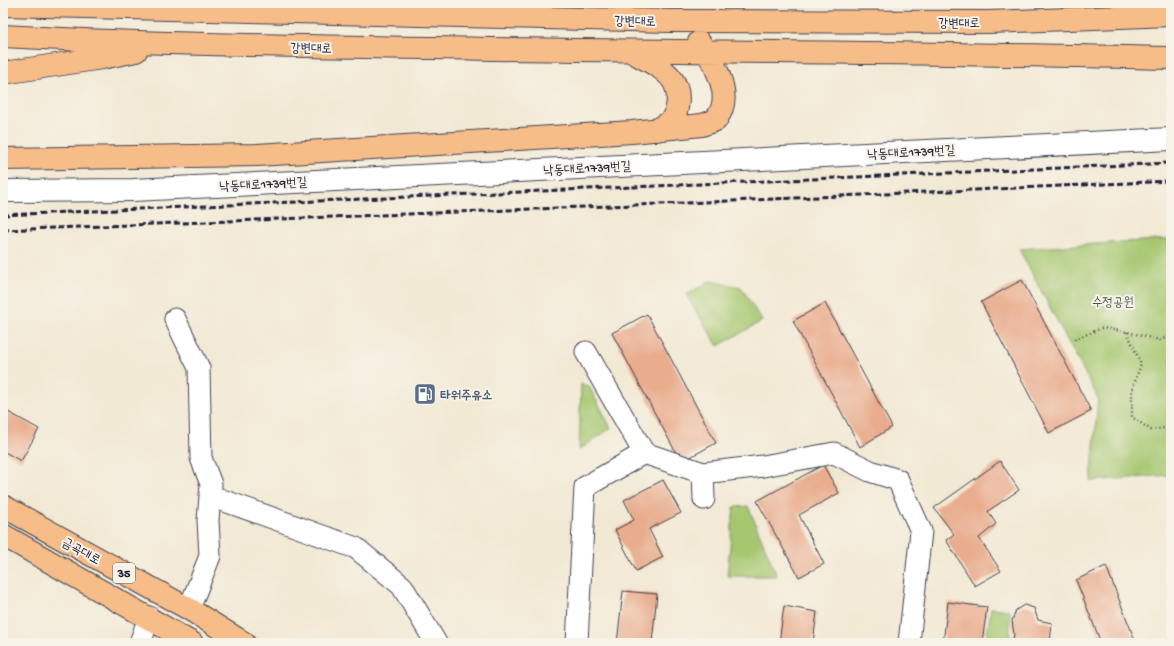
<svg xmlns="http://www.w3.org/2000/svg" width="1174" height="646" font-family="'Gochi Hand','Poor Story',sans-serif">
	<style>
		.green { fill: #a6c76f; stroke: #647455 }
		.building { fill: #e9ac8c }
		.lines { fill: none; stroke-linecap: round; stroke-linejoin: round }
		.minor-casing { stroke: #414052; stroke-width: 23 }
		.tertiary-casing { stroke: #414052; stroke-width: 24 }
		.primary-casing { stroke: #414052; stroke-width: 24 }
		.trunk-casing { stroke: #414052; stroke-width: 24 }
		.path { stroke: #414052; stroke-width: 2.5; stroke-dasharray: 1 3; stroke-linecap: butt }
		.minor { stroke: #fff; stroke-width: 21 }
		.tertiary { stroke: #fff; stroke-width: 22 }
		.primary { stroke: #f7bd88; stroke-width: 22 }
		.trunk { stroke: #f7bd88; stroke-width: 22 }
		.rail { stroke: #22223b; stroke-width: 3; stroke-dasharray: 6 3; stroke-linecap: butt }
		.labels { text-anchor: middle; stroke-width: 4; stroke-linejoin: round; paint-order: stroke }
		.shield { fill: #f7f3e8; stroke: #62616f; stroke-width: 1 }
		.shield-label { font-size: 12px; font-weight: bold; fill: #22223b }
		.street-label { font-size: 13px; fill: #22223b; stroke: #f7f3e8 }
		.park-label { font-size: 13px; fill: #4a544b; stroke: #f7f3e8 }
		.service-label { font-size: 13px; font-weight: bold; fill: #4e5e75; stroke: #f7f3e8; text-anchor: start }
	</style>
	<rect width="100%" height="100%" fill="#f7f3e8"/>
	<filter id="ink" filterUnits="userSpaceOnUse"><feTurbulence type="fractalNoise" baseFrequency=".025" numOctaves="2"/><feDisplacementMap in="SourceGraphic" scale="8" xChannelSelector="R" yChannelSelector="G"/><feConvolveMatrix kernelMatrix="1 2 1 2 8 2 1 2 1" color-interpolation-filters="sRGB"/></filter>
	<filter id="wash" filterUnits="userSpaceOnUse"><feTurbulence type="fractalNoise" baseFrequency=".012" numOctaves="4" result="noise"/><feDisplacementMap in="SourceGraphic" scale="16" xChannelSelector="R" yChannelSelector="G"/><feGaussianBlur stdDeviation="0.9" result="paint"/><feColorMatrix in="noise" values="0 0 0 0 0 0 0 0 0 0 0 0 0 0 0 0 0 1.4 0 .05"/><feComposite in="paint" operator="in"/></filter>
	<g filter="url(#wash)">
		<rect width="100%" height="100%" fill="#f2e9d4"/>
		<path class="green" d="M 1171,239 L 1171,475 L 1091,481 L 1098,398 L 1019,249 Z
			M 710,281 L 741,287 L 762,321 L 718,346 L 686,295 Z
			M 581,384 L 589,386 L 611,428 L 579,450 Z
			M 748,506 L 777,576 L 727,576 L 734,507 Z
			M 991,608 L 1010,610 L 1010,641 L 986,640 Z"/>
		<g id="blocks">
			<path class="building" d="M 1022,280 L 1091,411 L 1049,433 L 981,302 Z
				M 825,303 L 892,427 L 860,447 L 793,321 Z
				M 647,314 L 716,443 L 681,462 L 612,333 Z
				M 3,409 L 39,429 L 21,461 L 3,451 Z
				M 1000,461 L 1019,490 L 988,511 L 996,524 L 979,538 L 1001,571 L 975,586 L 946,540 L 954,534 L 934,508 Z
				M 823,465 L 839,493 L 799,515 L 824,564 L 799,577 L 757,501 Z
				M 663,480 L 681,513 L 649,529 L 663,557 L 636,571 L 615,530 L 634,520 L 624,500 Z
				M 1106,566 L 1136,643 L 1101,643 L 1076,580 Z
				M 623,591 L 657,594 L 652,643 L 617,643 Z
				M 948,602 L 987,607 L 982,643 L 943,643 Z
				M 1024,605 L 1034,608 L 1038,620 L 1052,623 L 1050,643 L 1012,643 L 1014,634 L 1012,621 L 1016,610 Z
				M 784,606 L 817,612 L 813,643 L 779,643 Z"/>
		</g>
	</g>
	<g filter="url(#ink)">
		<use href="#blocks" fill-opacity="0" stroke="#414052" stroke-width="1"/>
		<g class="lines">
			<g class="minor-casing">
				<path id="minor" d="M 175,319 L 199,368 L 201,458 L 211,484 L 208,520 L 210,556 L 189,609
					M 586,352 L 644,453
					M 703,473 L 704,499
					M 211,496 L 356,548 L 402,586 L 436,643
					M 140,643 L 149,617
					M 577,643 L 585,487 L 644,453 L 703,473 L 763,466 L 834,453 L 870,471 L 898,480 L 921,531 L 909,643"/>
			</g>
			<g class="tertiary-casing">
				<path id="tertiary" d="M 3,191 L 133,190 L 1171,139"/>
			</g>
			<g class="primary-casing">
				<path id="primary" d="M 3,506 L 189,609 L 244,643
					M 3,535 L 192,643"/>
			</g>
			<g class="trunk-casing">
				<path id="trunk" d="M 3,5 L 670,21 L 989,22 L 1171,15
					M 3,36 C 146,44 288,46 431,48 C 678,52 924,52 1171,58
					M 632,52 C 663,69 688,78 674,119 L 657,130
					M 3,73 L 102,58 L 136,51
					M 3,159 L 257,155 L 632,132 L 702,125 L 716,120 C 718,116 721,112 722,108 C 729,88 712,57 699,42"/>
			</g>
			<path class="path" d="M 1127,332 L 1141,364 L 1132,390 L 1132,417 L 1151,430 L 1171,427
				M 1075,339 L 1102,328 L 1127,332 L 1160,340 L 1171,336"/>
			<use href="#minor" class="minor"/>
			<use href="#tertiary" class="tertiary"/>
			<use href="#primary" class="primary"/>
			<use href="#trunk" class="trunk"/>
			<path class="rail" d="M 3,215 L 1171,163
				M 3,230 L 685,203 L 1171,181"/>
		</g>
	</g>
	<defs>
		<g id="fuel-square" transform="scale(1.15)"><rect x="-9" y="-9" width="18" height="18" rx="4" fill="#5c6f8a" stroke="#f7f3e8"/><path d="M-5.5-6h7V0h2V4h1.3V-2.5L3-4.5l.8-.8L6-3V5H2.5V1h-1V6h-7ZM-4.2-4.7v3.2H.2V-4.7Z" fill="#fff"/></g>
	</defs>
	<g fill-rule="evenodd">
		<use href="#fuel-square" x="425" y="394"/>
	</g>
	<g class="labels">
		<rect class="shield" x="113" y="563" width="22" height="20" rx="3"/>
		<g class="shield-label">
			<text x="124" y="577">35</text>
		</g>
		<g class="street-label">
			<text transform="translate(635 20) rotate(1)" y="5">강변대로</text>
			<text x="959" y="27">강변대로</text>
			<text transform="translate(311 47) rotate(1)" y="5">강변대로</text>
			<text transform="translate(911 151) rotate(-3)" y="5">낙동대로1739번길</text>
			<text transform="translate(587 167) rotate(-3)" y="5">낙동대로1739번길</text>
			<text transform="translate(263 183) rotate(-3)" y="5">낙동대로1739번길</text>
			<text transform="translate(82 550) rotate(29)" y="5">금곡대로</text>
		</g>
		<g class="park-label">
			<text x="1113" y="306">수정공원</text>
		</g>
		<g class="service-label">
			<text x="440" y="399">타워주유소</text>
		</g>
	</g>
	<rect width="1174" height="646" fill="none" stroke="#f7f3e8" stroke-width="16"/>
</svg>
